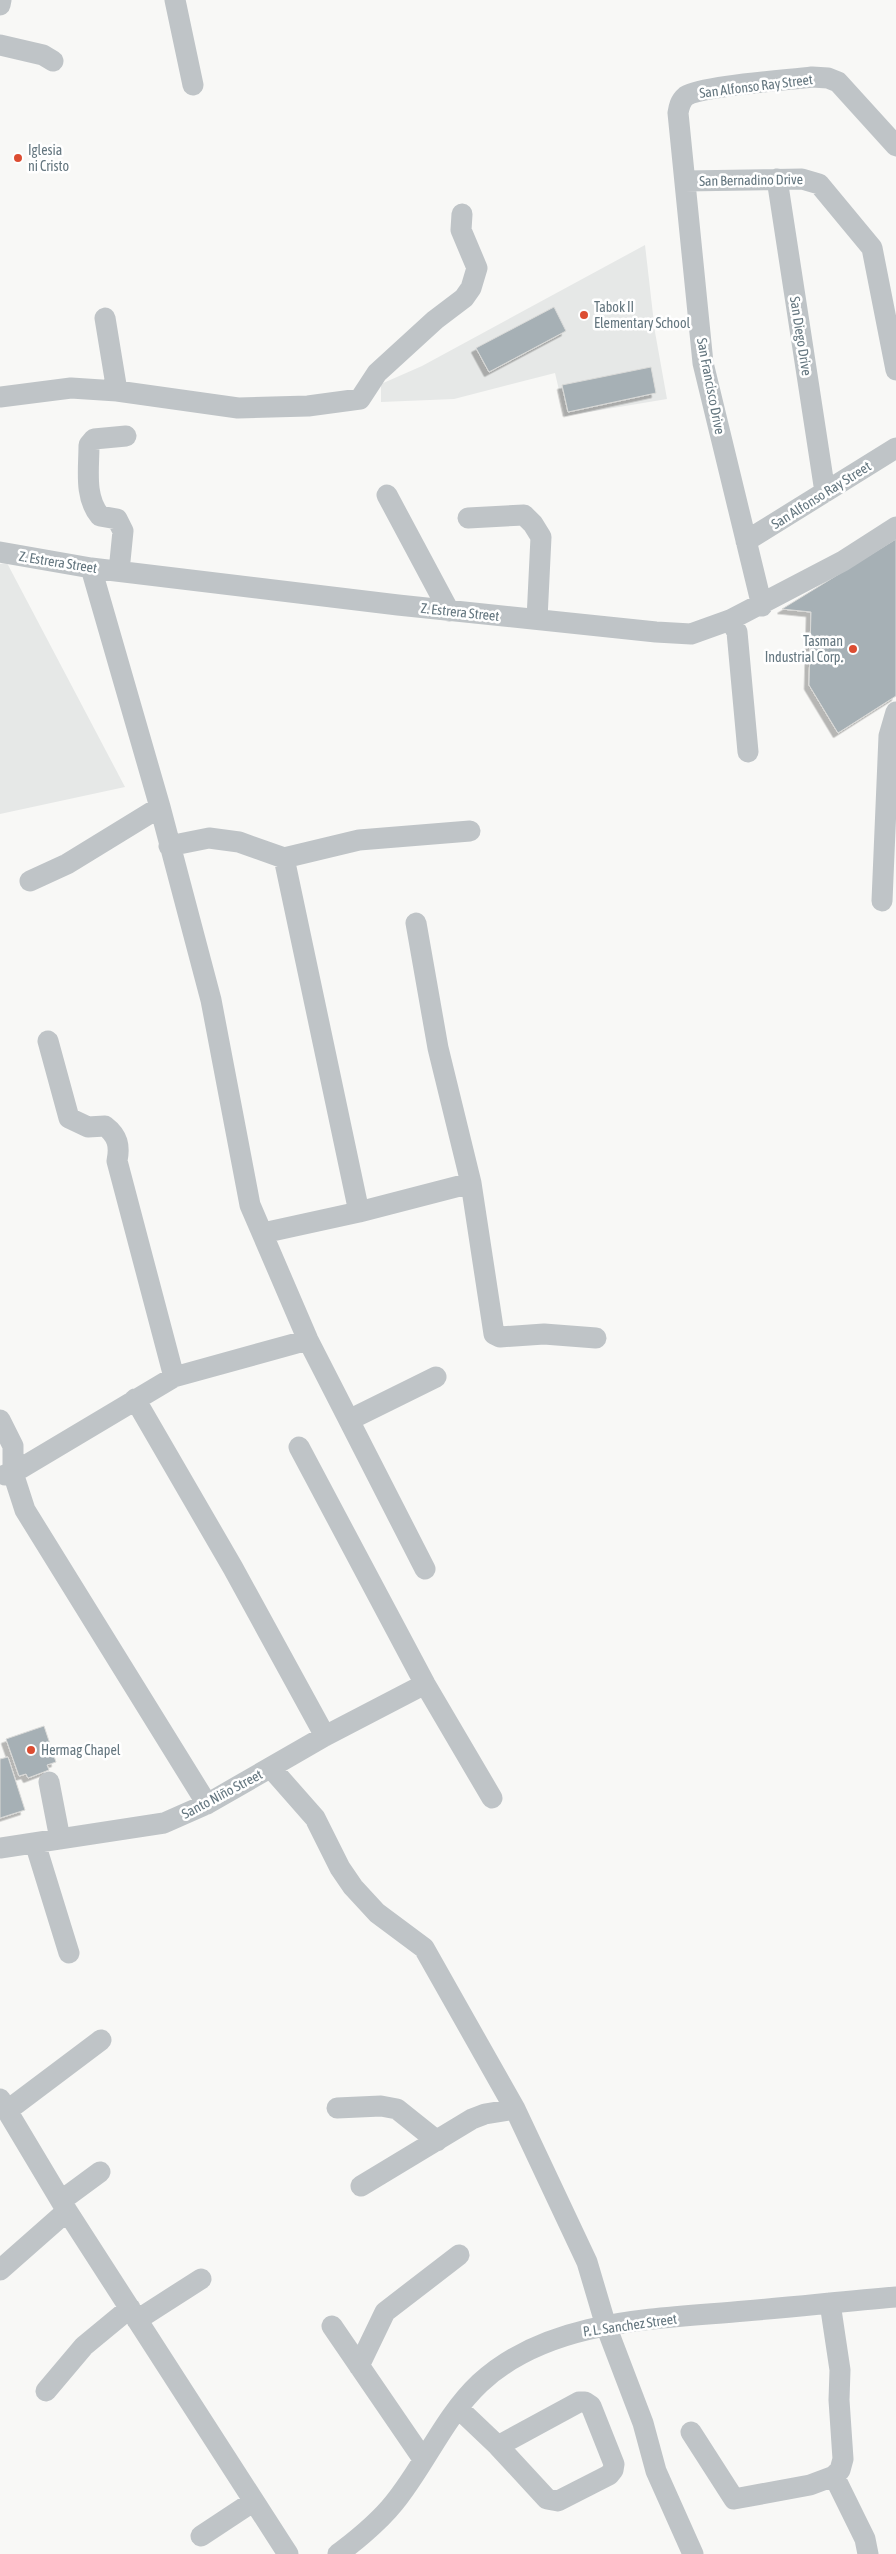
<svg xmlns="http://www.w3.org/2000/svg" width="896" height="2554" font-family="'Asap Condensed',sans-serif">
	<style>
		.built { fill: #e6e8e7 }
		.building { fill: #a6b0b5; stroke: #dadad8; filter: url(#shadow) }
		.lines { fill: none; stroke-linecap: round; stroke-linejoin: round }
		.minor { stroke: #bfc4c7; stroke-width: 21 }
		.poi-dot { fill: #dc4d32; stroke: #fff; stroke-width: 2 }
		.labels { text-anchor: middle; stroke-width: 5; stroke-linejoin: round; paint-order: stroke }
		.street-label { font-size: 14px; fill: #64767f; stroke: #fff }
		.poi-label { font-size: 14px; fill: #64767f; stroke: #fff; text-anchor: start }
	</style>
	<defs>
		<filter id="shadow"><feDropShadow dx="-4.5" dy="4.5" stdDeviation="0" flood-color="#0004"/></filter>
	</defs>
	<rect width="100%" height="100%" fill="#f8f8f6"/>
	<path class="built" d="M 645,245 L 655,332 L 667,399 L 565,416 L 555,373 L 454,399 L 381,402 L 381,384 L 422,366 Z
		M 7,563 L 125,787 L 0,814 L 0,564 Z"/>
	<path class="building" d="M 554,307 L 566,331 L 489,372 L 476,348 Z
		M 651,367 L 656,393 L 568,412 L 562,385 Z
		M 896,539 L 896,696 L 838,733 L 809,685 L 811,612 L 782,609 Z
		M 44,1726 L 56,1762 L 47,1765 L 49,1770 L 28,1778 L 26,1774 L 19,1776 L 6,1739 Z
		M 8,1757 L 25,1810 L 0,1818 L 0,1759 Z"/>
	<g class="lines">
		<path class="minor" d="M 175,0 L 193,85
			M 0,5 L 1,0
			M 0,45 L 43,55 L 53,61
			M 777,179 L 825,492
			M 685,181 L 802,179 L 819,184 L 872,248 L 896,370
			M 105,318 L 117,391
			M 0,397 L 71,388 L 117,391 L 238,408 L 308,406 L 360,399 L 377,373 L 435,320 L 464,298 L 471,288 L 477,268 L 461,230 L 462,214
			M 387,495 L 449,611
			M 468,518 L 524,515 L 533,524 L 541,537 L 537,619
			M 746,541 L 896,448
			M 0,552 L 91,568 L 398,605 L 656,632 L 691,634 L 730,620 L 843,561 L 896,527
			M 91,568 L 160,807 L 211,1000 L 250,1205 L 308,1340 L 425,1569
			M 119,571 L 123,531 L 117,519 L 100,516 C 84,497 89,469 89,445 L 94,439 L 126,436
			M 762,606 L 703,363 L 678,113 C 679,107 680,101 686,96 C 701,86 789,80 812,77 L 828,78 L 838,82 L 896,146
			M 730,620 L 737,632 L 748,752
			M 169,846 L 209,838 L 239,842 L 284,858 L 359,840 L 470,831
			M 284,858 L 359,1212
			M 30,881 L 67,864 L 160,807
			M 882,901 L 889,736 L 896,712
			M 416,923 L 438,1048 L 471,1183 L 494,1334 L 500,1337 L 544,1334 L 596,1338
			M 48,1041 L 69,1118 L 88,1127 L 105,1126 C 118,1136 120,1146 117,1161 L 174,1377
			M 263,1233 L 359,1212 L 471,1183
			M 135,1399 L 233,1568 L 325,1736
			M 0,1420 L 13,1446 L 13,1473 L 25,1510 L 207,1804
			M 349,1420 L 436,1377
			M 299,1447 L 425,1684 L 492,1798
			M 5,1475 L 13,1473 L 174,1377 L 308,1340
			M 271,1768 L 315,1818 L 340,1868 L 353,1887 L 377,1913 L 424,1948 L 515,2109 L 587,2262 L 606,2326 L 643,2423 L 656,2471 L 693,2554
			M 49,1782 L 60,1839
			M 35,1843 L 69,1953
			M 0,1848 L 164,1823 L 207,1804 L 325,1736 L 425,1684
			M 0,2099 L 67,2211 L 288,2554
			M 337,2108 L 381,2106 L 397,2109 L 437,2141
			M 8,2110 L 101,2040
			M 361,2186 L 472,2119 L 485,2114 L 515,2109
			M 62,2200 L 100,2172
			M 0,2270 L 67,2211
			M 137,2320 L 201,2279
			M 332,2326 L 423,2459
			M 359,2366 L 385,2312 L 459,2255
			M 46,2391 L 84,2346 L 130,2308
			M 458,2408 L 498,2446 L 547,2499 L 558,2501 L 609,2475 L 613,2470 L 614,2464 L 591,2406 L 585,2402 L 579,2402 L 498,2446
			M 691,2432 L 734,2499 L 810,2485 L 834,2476 L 840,2470 L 843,2459 L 839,2400 L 840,2370 L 830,2303
			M 834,2476 L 865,2539 L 868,2554
			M 201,2536 L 254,2501
			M 338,2554 C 358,2539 378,2523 394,2503 C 425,2465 444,2417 480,2383 C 549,2319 656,2319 745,2311 C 795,2307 846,2301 896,2297"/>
	</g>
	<g class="poi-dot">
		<circle cx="18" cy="158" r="5"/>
		<circle cx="584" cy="315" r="5"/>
		<circle cx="853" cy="649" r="5"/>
		<circle cx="31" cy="1750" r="5"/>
	</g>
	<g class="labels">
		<g class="street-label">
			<text transform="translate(756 86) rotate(-7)" y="5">San Alfonso Ray Street</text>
			<text transform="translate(751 180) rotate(-1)" y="5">San Bernadino Drive</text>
			<text transform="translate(801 336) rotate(81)" y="5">San Diego Drive</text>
			<text transform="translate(711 386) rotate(79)" y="5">San Francisco Drive</text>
			<text transform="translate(821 495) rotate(-32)" y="5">San Alfonso Ray Street</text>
			<text transform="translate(58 562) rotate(9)" y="5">Z. Estrera Street</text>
			<text transform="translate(460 612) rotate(6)" y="5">Z. Estrera Street</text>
			<text transform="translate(222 1794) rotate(-28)" y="5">Santo Niño Street</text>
			<text transform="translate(630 2325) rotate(-8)" y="5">P. L. Sanchez Street</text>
		</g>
		<g class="poi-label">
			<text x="28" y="155">Iglesia<tspan x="28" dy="16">ni Cristo</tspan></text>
			<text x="594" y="312">Tabok II<tspan x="594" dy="16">Elementary School</tspan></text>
			<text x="843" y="646" text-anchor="end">Tasman<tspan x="843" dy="16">Industrial Corp.</tspan></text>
			<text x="41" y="1755">Hermag Chapel</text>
		</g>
	</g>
</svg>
